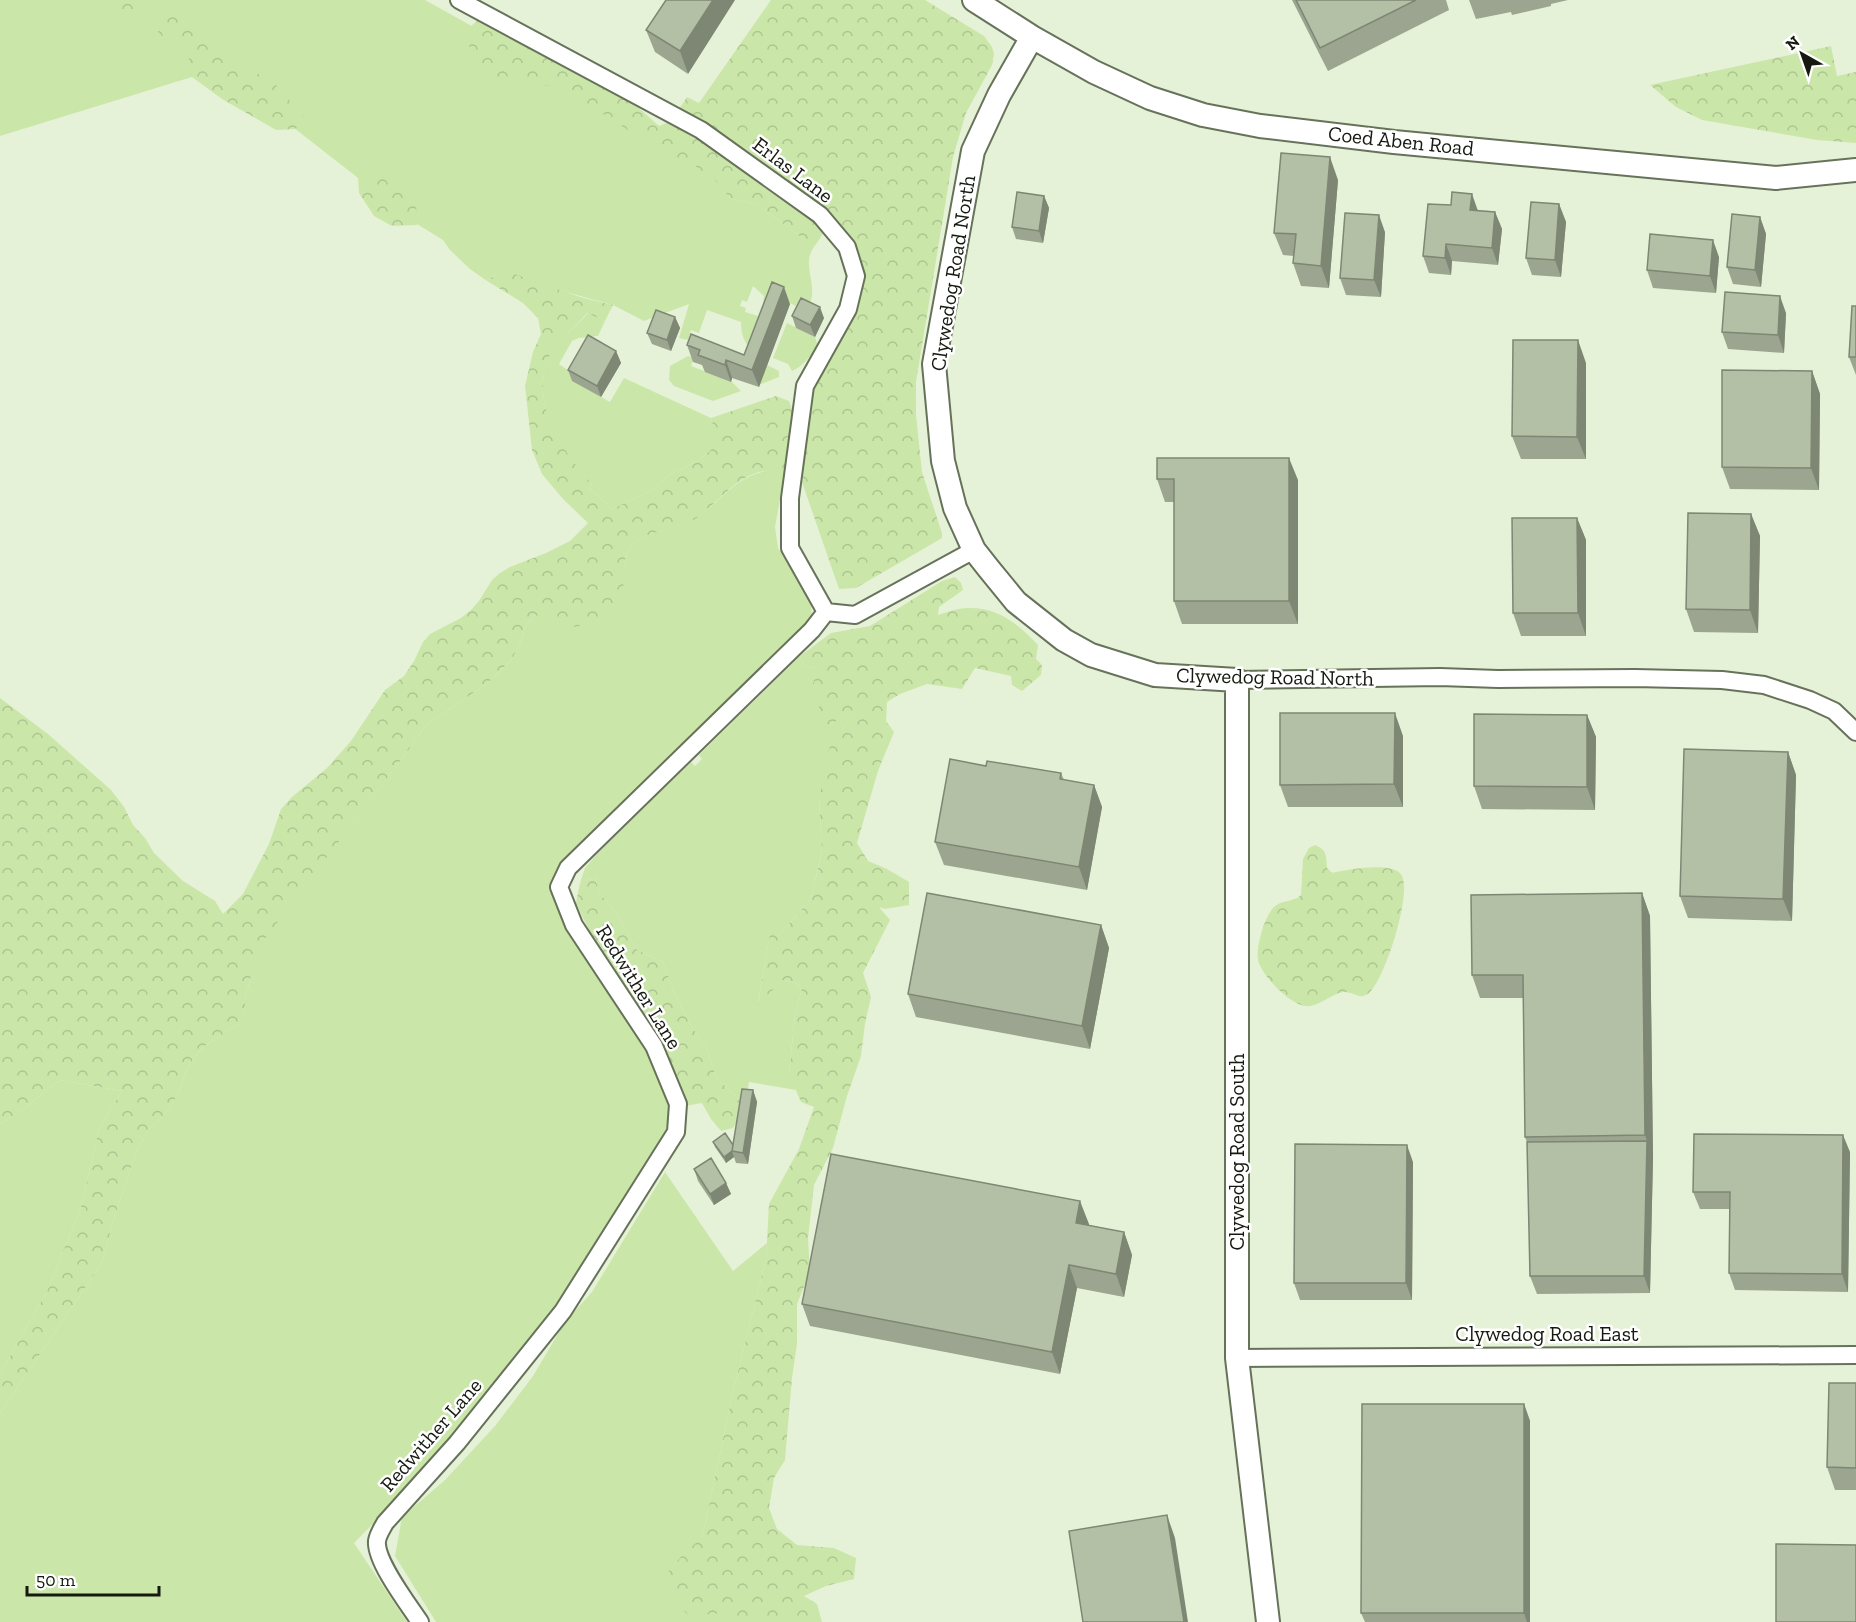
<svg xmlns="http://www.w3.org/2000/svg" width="1856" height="1622" font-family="'Zilla Slab',serif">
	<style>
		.grass { fill: #cbe6a9 }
		.forest { fill: url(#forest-crowns) }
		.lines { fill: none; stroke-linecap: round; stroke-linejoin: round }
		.street-casing { stroke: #67725a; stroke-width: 20 }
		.secondary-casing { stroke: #67725a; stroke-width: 26 }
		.street { stroke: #fff; stroke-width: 16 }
		.secondary { stroke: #fff; stroke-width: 22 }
		.wall { fill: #9ba58f }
		.shaded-wall { fill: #7e8674 }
		.building { fill: #b4c0a6; stroke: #7e8674; stroke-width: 1.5 }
		.labels { text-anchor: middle; stroke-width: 5; stroke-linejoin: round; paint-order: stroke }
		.street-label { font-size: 21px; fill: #15190f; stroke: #fff }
	</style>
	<defs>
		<pattern id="forest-crowns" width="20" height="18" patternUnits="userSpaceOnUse" patternTransform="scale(1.5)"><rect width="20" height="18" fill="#cbe6a9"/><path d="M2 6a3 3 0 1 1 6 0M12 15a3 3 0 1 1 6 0" fill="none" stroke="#adc590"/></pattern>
	</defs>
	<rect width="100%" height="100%" fill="#e6f2d7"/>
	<path class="grass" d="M 0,0 L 425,0 L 690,147 L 730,198 L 758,205 L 805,240 L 819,240 C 815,246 809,252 809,261 C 808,276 820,299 803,310 L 779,297 L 774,311 L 763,303 L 764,296 L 753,286 L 747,302 L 742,300 L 740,306 L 746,308 L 745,312 L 770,320 L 753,352 C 744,342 741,335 741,322 L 707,310 L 699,333 L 691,330 L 688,340 L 679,338 L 689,304 L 644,321 L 613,305 L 497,273 L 487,281 L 470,269 L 450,250 L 443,240 L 417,224 L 225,74 L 192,77 L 0,136 Z
		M 588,313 L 605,321 L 598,336 L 579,338 L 572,341 L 559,364 L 569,371 L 573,381 L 610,402 L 624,378 L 711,418 L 718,440 L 710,451 L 699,460 L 669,475 L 650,491 L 610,510 L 606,503 L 589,489 L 592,484 C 564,454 531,407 547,363 C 548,359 550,354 552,350 C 562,337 577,326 588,313 Z
		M 787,323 L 815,337 L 818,346 C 811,356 803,366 792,371 L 788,364 L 773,358 Z
		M 688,356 L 694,358 L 691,366 L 731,381 L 741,391 L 713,401 L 674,386 L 669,380 L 670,366 Z
		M 767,365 L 779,371 L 779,377 L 759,385 Z
		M 766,471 L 775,474 L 783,483 L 775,527 L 778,548 L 810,599 L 812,614 L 806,628 L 556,883 L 647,1048 L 673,1108 L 664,1140 L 625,1203 L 542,1327 L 444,1452 L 354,1543 L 407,1622 L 0,1622 L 0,1413 L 102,1263 L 115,1215 L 137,1150 L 150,1128 L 162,1117 L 171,1106 L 179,1092 L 186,1071 L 194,1057 L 206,1045 L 237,1025 L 245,1011 L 245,999 L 251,977 L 244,965 L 407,752 L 426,725 L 488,683 L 512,659 L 521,642 L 525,627 L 535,615 L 546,618 L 621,595 C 623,583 623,559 629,549 C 639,532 673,530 690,521 C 719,507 730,478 766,471 Z
		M 800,656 L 804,665 L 818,669 L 820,699 L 829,726 L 855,708 L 843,729 L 819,799 L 822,850 L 811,899 L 779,935 L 770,934 L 758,1003 L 783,980 L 795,982 L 802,989 L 795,1015 L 789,1073 L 796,1090 L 749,1082 L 744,1112 L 738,1099 L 716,1077 L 706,1047 L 690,1024 L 674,993 L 663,962 L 637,950 L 612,907 L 599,893 L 595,877 L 580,883 L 585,868 L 599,852 L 691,762 L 695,766 L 702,759 L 699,755 Z
		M 60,1080 L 122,1091 L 99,1129 L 81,1207 L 47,1291 L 0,1374 L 0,1124 L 21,1111 Z
		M 665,1172 L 733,1271 L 767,1243 L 766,1259 L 733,1392 L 702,1538 L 758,1622 L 436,1622 L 395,1556 L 402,1517 L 445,1480 L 495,1426 L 533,1376 L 565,1322 L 592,1292 Z"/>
	<path class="forest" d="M 100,0 L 142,0 L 137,10 L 123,12 Z
		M 771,0 L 925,0 L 984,36 L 992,47 L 994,54 L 992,65 L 966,113 L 953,157 L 916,382 L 916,415 L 922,472 L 942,533 L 942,538 L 856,588 L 839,589 L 802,482 L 813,388 L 853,313 L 864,274 L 851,243 L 769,174 L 765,187 L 808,214 L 825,230 L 819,240 L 805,240 L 758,205 L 730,198 L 714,179 L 695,166 L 656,150 L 612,119 L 550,85 L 525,87 L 496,77 L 470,51 L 468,37 L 471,26 L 477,21 L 498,27 L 624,95 L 659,126 L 671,121 L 687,97 L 699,103 Z
		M 170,9 L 189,13 L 196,30 L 209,46 L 239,62 L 275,84 L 303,116 L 296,129 L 276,130 L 222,99 L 192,77 L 189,71 L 189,54 L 158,33 L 162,12 Z
		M 1831,46 L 1837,76 L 1856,72 L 1856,143 L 1817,140 L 1702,120 L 1676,107 L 1650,85 Z
		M 378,173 L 400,184 L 416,206 L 417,225 L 392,226 L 374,216 L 359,193 L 358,178 Z
		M 506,271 L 580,297 L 613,305 L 605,321 L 587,313 C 577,326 561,338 552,351 C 550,354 548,359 547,364 C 531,407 565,454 592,484 L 589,489 L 606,503 L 610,510 L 650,491 L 669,475 L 699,460 L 710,451 L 717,439 L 711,418 L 776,396 L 789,401 L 795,417 L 783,483 C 775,474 768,469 756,473 C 729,482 714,509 690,522 C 673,530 639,532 629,549 C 621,562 627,581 621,595 C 613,613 585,629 565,627 C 555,626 544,618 535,615 L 525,627 L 521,642 L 512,659 L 488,683 L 426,725 L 407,752 L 245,965 L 251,977 L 245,999 L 245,1011 L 237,1025 L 206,1045 L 194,1057 L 186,1071 L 179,1092 L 171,1106 L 162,1117 L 150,1128 L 137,1150 L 115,1215 L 102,1263 L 0,1413 L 0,1374 L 47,1291 L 81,1207 L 99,1129 L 122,1091 L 60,1080 L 21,1111 L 0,1124 L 0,698 L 48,734 L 111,790 L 124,807 L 133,825 L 145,838 L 154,853 L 183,881 L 215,901 L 223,914 L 243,894 L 269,844 L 281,809 L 292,797 L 327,768 L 351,741 L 385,690 L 404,676 L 414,661 L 423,642 L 430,634 L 461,618 L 471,610 L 479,601 L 492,580 L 500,573 L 510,567 L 546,553 L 570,541 L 588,523 L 563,499 L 542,474 L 532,450 L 525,386 L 533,352 L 541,334 L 538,318 L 523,303 L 487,281 L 497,273 Z
		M 955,577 L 961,583 L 963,590 L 939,607 L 938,615 C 947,612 958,608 967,608 C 998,607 1017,623 1038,645 L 1036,659 L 1042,665 L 1041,675 L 1022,691 L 1012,685 L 1011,676 L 975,668 L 962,689 L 927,684 L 900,694 L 887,702 L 886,721 L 894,732 L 878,771 L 857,843 L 868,861 L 887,869 L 909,882 L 909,905 L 885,909 L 879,907 L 890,920 L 863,973 L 871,997 L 865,1024 L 861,1056 L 847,1096 L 833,1148 L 814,1185 L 808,1238 L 810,1272 L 797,1304 L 797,1344 L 792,1378 L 785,1460 L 774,1478 L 769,1508 L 777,1529 L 797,1545 L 834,1548 L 856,1558 L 854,1579 L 826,1586 L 804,1596 L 817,1604 L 822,1622 L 729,1622 L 724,1613 L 689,1616 L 671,1597 L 668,1572 L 685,1552 L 702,1538 L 733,1392 L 766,1259 L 769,1204 L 799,1149 L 814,1107 L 801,1102 L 789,1074 L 795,1015 L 802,989 L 795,982 L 783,980 L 758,1004 L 770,933 L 779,935 L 811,899 L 822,851 L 819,799 L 831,740 L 843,729 L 854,709 L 829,726 L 819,714 L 819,700 L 809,695 L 818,669 L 804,665 L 800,656 L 831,633 L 870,626 L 942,581 Z
		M 1315,845 C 1327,850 1326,855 1327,868 L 1332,873 C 1347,870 1388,862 1400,873 C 1415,888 1384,982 1369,993 C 1359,1001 1354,991 1343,992 C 1332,994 1322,1004 1310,1006 C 1293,1009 1261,975 1258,960 C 1256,947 1264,918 1273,908 C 1281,899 1293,903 1301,895 L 1303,859 L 1309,848 Z
		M 595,877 L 599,893 L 612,907 L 637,950 L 663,962 L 674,993 L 690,1024 L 706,1047 L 716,1077 L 738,1099 L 744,1112 L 733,1128 L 721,1131 L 711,1119 L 702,1103 L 685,1106 L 600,953 L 576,903 L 580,883 Z"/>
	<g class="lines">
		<g class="street-casing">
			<path id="street" d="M 459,0 L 701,130 L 820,215 L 847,247 L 856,276 L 848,309 L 805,386 L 790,498 L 790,548 L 826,612
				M 1237,680 L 1440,677 L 1498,679 L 1635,678 L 1722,680 L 1764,685 L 1810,700 L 1834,711 L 1856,732
				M 1237,1358 L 1856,1355
				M 420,1622 C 408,1604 375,1561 377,1541 C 378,1534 382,1529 385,1523 L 457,1443 L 563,1311 L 676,1132 L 678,1104 L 654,1046 L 574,925 L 559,887 L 568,868 L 812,630 L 826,612 L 855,615 L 974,550"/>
		</g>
		<g class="secondary-casing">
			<path id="secondary" d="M 974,0 L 1032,37 L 1094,72 L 1150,98 L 1203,115 L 1260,126 L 1394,142 L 1776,178 L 1856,170
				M 1032,37 L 999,95 L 973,151 L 934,364 L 943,461 L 955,508 L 974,550 L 989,569 L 1016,602 L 1064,640 L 1091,655 L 1155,675 L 1237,680 L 1237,1358 L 1268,1622"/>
		</g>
		<use href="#street" class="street"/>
		<use href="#secondary" class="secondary"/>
	</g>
	<path class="wall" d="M 666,0 L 688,74 L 655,52 L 646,30 Z
		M 1292,0 L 1446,0 L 1449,10 L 1328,71 Z
		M 1469,0 L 1568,0 L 1551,4 L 1551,6 L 1512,15 L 1511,12 L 1476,19 Z
		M 1338,180 L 1329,288 L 1301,286 L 1293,263 L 1294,256 L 1283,255 L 1274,233 Z
		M 1044,196 L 1049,208 L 1043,243 L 1016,239 L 1012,227 Z
		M 1559,204 L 1566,222 L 1561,277 L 1532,275 L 1526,258 Z
		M 1478,211 L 1495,212 L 1502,229 L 1498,265 L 1452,261 L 1451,275 L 1429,273 L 1423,256 Z
		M 1760,217 L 1766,234 L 1761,287 L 1733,284 L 1727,267 Z
		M 1385,232 L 1381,297 L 1346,295 L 1340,278 Z
		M 1719,257 L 1716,293 L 1653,288 L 1647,270 Z
		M 790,304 L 759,387 L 732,378 L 731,382 L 705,372 L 702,365 L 693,362 L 687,345 L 744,355 Z
		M 1856,306 L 1856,375 L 1849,357 Z
		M 1786,313 L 1784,353 L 1728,349 L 1722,332 Z
		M 792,316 L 824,318 L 815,337 L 796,328 Z
		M 675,317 L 680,328 L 671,351 L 652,344 L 647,333 Z
		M 616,351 L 621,363 L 601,397 L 572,381 L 568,370 Z
		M 1586,363 L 1586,459 L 1521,459 L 1512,436 Z
		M 1812,371 L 1820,394 L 1819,490 L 1730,489 L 1722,467 Z
		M 1157,479 L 1298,480 L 1298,624 L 1182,624 L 1174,601 L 1174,502 L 1165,502 Z
		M 1751,514 L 1760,536 L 1758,633 L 1694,632 L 1686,609 Z
		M 1577,518 L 1586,540 L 1586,636 L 1521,636 L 1513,613 Z
		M 1587,715 L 1596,737 L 1595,810 L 1482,809 L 1474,786 Z
		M 1403,736 L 1403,807 L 1288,807 L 1280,785 Z
		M 1788,752 L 1796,775 L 1792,921 L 1688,918 L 1680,896 Z
		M 986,766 L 1061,773 L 1064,780 L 1094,785 L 1102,807 L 1087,890 L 944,865 L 935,842 Z
		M 1642,893 L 1650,916 L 1653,1158 L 1650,1293 L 1537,1294 L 1530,1276 L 1527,1142 L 1525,1137 L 1523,998 L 1480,998 L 1472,975 Z
		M 1101,925 L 1109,948 L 1090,1049 L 916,1017 L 908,994 Z
		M 753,1090 L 757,1102 L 748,1164 L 736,1163 L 734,1157 L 726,1163 L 715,1147 L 713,1142 L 733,1145 Z
		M 1850,1152 L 1848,1292 L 1735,1290 L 1729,1273 L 1729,1209 L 1700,1209 L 1693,1192 Z
		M 1413,1162 L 1412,1300 L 1300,1300 L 1294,1283 Z
		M 694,1169 L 726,1183 L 731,1194 L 714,1205 L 698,1181 Z
		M 1089,1224 L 1088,1225 L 1124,1232 L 1132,1255 L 1124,1297 L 1077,1288 L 1060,1374 L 810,1326 L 802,1304 Z
		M 1856,1383 L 1856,1490 L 1835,1490 L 1827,1467 Z
		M 1524,1404 L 1530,1421 L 1530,1622 L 1365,1622 L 1361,1613 Z"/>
	<path class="shaded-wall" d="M 713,0 L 735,0 L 688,74 L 680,51 Z
		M 1330,157 L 1338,180 L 1329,288 L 1321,266 Z
		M 1472,194 L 1478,211 L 1470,210 Z
		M 1044,196 L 1049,208 L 1043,243 L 1039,231 Z
		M 1559,204 L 1566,222 L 1561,277 L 1555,260 Z
		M 1495,212 L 1502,229 L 1498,265 L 1492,248 Z
		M 1379,215 L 1385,232 L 1381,297 L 1374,280 Z
		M 1760,217 L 1766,234 L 1761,287 L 1755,270 Z
		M 1713,240 L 1719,257 L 1716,293 L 1710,276 Z
		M 1446,244 L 1452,261 L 1451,275 L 1445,258 Z
		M 784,287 L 790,304 L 759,387 L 752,370 Z
		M 1780,296 L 1786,313 L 1784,353 L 1778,335 Z
		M 820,307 L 824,318 L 815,337 L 810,325 Z
		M 675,317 L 680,328 L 671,351 L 667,340 Z
		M 1578,340 L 1586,363 L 1586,459 L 1577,437 Z
		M 616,351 L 621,363 L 601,397 L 597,386 Z
		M 726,360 L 732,378 L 731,382 L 725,365 Z
		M 1812,371 L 1820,394 L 1819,490 L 1811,468 Z
		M 1289,458 L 1298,480 L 1298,624 L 1289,601 Z
		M 1751,514 L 1760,536 L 1758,633 L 1750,610 Z
		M 1577,518 L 1586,540 L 1586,636 L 1578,613 Z
		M 1395,713 L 1403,736 L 1403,807 L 1394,784 Z
		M 1587,715 L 1596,737 L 1595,810 L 1587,787 Z
		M 1788,752 L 1796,775 L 1792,921 L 1783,899 Z
		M 1094,785 L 1102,807 L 1087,890 L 1079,867 Z
		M 1642,893 L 1650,916 L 1653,1158 L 1645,1135 Z
		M 1101,925 L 1109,948 L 1090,1049 L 1082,1026 Z
		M 753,1090 L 757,1102 L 748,1164 L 743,1153 Z
		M 1843,1135 L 1850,1152 L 1848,1292 L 1842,1274 Z
		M 1647,1141 L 1653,1158 L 1650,1293 L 1644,1276 Z
		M 1407,1145 L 1413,1162 L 1412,1300 L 1406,1283 Z
		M 732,1151 L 734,1157 L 726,1163 L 724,1157 Z
		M 726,1183 L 731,1194 L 714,1205 L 710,1194 Z
		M 1080,1201 L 1089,1224 L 1085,1246 L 1076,1223 Z
		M 1124,1232 L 1132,1255 L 1124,1297 L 1116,1274 Z
		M 1069,1265 L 1077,1288 L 1060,1374 L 1052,1352 Z
		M 1524,1404 L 1530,1421 L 1530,1622 L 1527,1622 L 1524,1613 Z
		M 1167,1515 L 1175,1538 L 1188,1622 L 1184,1622 Z"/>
	<path class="building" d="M 666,0 L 713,0 L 680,51 L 646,30 Z
		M 1296,0 L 1416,0 L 1320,48 Z
		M 1281,153 L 1330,157 L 1321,266 L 1293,263 L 1296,234 L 1274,233 Z
		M 1017,192 L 1044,196 L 1039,231 L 1012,227 Z
		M 1452,192 L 1472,194 L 1470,210 L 1495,212 L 1492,248 L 1446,244 L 1445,258 L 1423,256 L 1428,204 L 1451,205 Z
		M 1531,202 L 1559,204 L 1555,260 L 1526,258 Z
		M 1345,213 L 1379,215 L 1374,280 L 1340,278 Z
		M 1732,214 L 1760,217 L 1755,270 L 1727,267 Z
		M 1650,234 L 1713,240 L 1710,276 L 1647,270 Z
		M 772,282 L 784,287 L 752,370 L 726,360 L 725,365 L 698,355 L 700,350 L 687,345 L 691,334 L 744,355 Z
		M 1725,292 L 1780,296 L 1778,335 L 1722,332 Z
		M 801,298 L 820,307 L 810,325 L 792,316 Z
		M 1852,306 L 1856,306 L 1856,357 L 1849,357 Z
		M 656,310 L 675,317 L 667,340 L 647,333 Z
		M 588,335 L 616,351 L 597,386 L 568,370 Z
		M 1513,340 L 1578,340 L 1577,437 L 1512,436 Z
		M 1722,370 L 1812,371 L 1811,468 L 1722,467 Z
		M 1157,458 L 1289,458 L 1289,601 L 1174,601 L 1174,479 L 1157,479 Z
		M 1688,513 L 1751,514 L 1750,610 L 1686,609 Z
		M 1512,518 L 1577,518 L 1578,613 L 1513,613 Z
		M 1280,713 L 1395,713 L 1394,784 L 1280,785 Z
		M 1474,714 L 1587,715 L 1587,787 L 1474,786 Z
		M 1684,749 L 1788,752 L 1783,899 L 1680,896 Z
		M 950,759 L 986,766 L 987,761 L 1061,773 L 1060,779 L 1094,785 L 1079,867 L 935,842 Z
		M 927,893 L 1101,925 L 1082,1026 L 908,994 Z
		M 1642,893 L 1645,1135 L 1525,1137 L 1523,975 L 1472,975 L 1471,895 Z
		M 742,1089 L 753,1090 L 743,1153 L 732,1151 Z
		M 725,1133 L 733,1145 L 732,1151 L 724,1157 L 713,1142 Z
		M 1694,1134 L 1843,1135 L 1842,1274 L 1729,1273 L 1730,1192 L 1693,1192 Z
		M 1647,1141 L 1644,1276 L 1530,1276 L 1527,1142 Z
		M 1295,1144 L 1407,1145 L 1406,1283 L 1294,1283 Z
		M 831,1154 L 1080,1201 L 1076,1223 L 1124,1232 L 1116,1274 L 1069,1265 L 1052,1352 L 802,1304 Z
		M 711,1158 L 726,1183 L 710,1194 L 694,1169 Z
		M 1829,1383 L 1856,1383 L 1856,1468 L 1827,1467 Z
		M 1362,1404 L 1524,1404 L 1524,1613 L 1361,1613 Z
		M 1167,1515 L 1184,1622 L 1083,1622 L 1069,1531 Z
		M 1776,1544 L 1856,1545 L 1856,1622 L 1776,1622 Z"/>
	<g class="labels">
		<g class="street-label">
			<text transform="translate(1401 141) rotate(6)" y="7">Coed Aben Road</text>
			<text transform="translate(793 170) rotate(37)" y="7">Erlas Lane</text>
			<text transform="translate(953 273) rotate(-81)" y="7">Clywedog Road North</text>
			<text transform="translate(1275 677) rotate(1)" y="7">Clywedog Road North</text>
			<text transform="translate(639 987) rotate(58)" y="7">Redwither Lane</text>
			<text transform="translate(1237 1152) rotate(-90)" y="7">Clywedog Road South</text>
			<text x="1547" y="1341">Clywedog Road East</text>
			<text transform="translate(431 1435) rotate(-49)" y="7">Redwither Lane</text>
		</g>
	</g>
	<g transform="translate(1802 54) rotate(320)" stroke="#ffffff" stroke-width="4.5" paint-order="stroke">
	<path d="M0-4.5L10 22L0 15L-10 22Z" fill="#15190f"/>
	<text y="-9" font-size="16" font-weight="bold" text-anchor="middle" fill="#15190f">N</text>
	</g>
	<path d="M27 1586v9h132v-9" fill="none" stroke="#15190f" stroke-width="3"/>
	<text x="36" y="1586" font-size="18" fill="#15190f" stroke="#ffffff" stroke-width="4.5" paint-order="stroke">50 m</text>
</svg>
